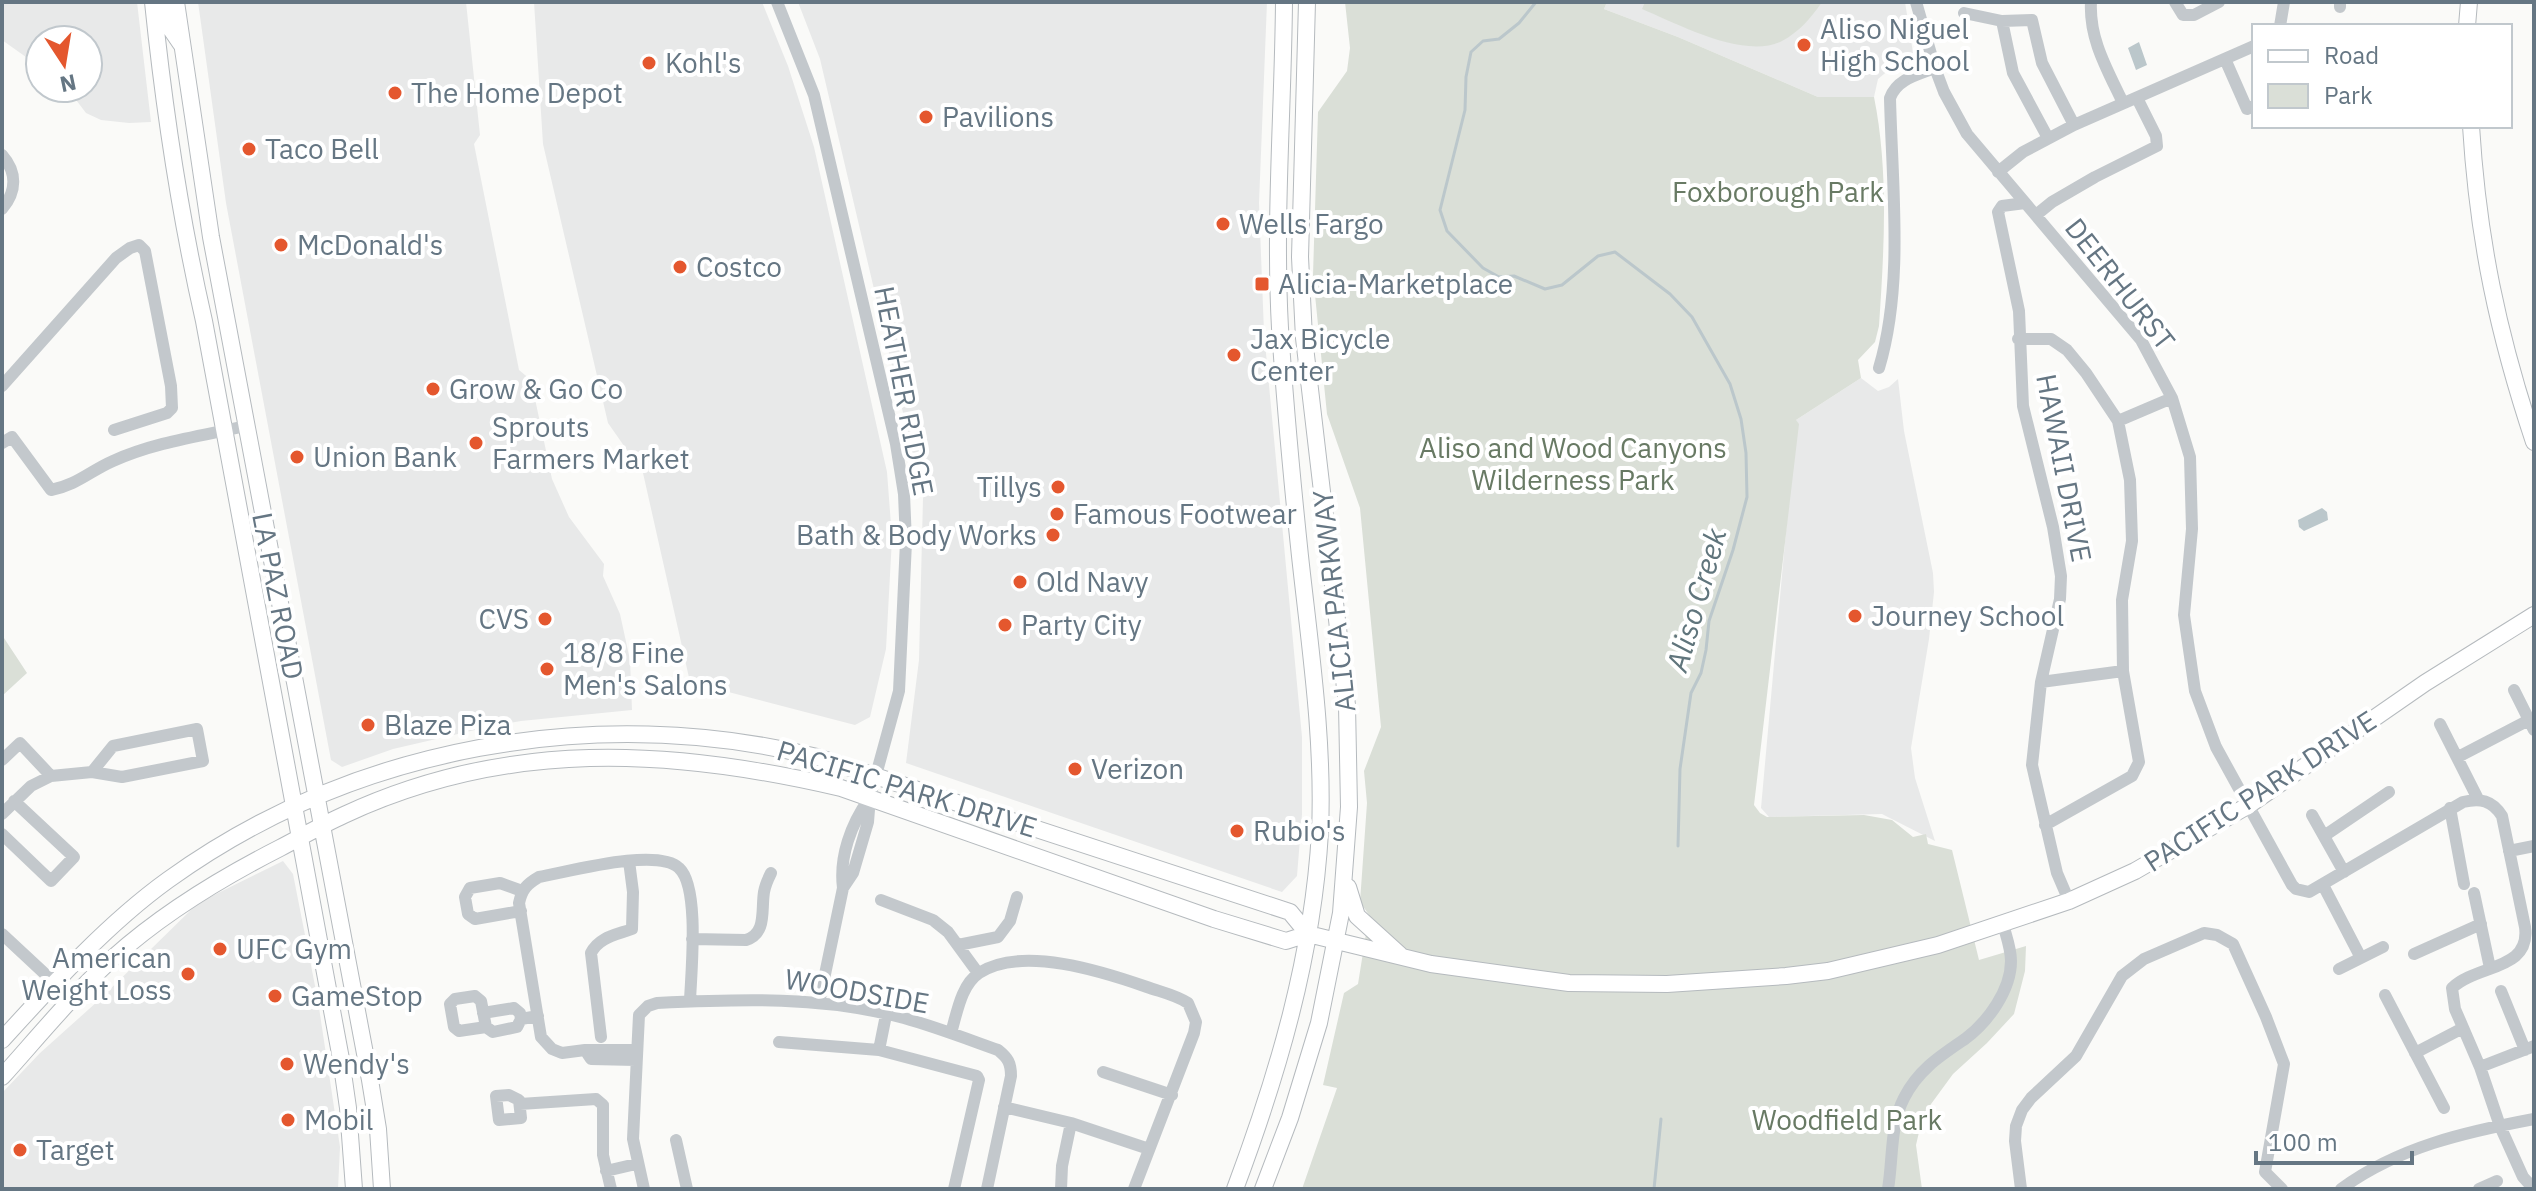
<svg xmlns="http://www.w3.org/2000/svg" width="2536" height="1191" font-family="'IBM Plex Sans',sans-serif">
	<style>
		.built { fill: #e8e9e9 }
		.green { fill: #dadfd7 }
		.water { fill: #bbc7cb }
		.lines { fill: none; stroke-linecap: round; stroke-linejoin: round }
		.stream { stroke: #bbc7cb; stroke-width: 3 }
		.major-casing { stroke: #b5babe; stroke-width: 18 }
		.minor { stroke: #c3c8cc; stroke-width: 12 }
		.major { stroke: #fff; stroke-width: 16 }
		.poi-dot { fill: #e4572e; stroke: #fff; stroke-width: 3 }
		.labels { text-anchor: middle; stroke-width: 8; stroke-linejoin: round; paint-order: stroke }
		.poi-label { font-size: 28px; fill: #657683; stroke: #fff; text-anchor: start }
		.park-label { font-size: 28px; fill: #687a64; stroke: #fff }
		.street-label { font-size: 28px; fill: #657683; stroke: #fff }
		.water-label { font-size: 30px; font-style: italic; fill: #60757c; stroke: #fff }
	</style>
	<rect width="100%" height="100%" fill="#fafaf8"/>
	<path class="built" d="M 2,2 L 137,2 L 151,122 L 129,123 L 101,120 L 86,113 L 67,88 L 88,88 L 88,40 L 40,40 L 40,67 L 2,40 Z
		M 198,2 L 466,2 L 480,135 L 474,144 L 519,370 L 531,380 L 552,479 L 569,517 L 604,564 L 603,576 L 620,614 L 630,660 L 632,710 L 521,721 L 488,727 L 393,749 L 342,767 L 331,760 L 226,203 Z
		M 534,2 L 762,2 L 788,66 L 814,147 L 887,472 L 892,538 L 886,649 L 870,717 L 855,725 L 690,682 L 643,473 L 608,423 L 543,144 Z
		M 798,2 L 1267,2 L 1259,203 L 1264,332 L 1302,737 L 1302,814 L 1297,876 L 1282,892 L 906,763 L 919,660 L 923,498 L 820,59 Z
		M 1607,2 L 1905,2 L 1913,53 L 1911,61 L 1904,66 L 1890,69 L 1878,79 L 1874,97 L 1818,97 L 1678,37 L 1604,9 Z
		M 1861,378 L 1878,391 L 1889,387 L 1898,379 L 1904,431 L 1933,573 L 1934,592 L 1929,639 L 1911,748 L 1915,778 L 1935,841 L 1882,814 L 1769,817 L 1761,808 L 1796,420 Z
		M 283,861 L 293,874 L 318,1001 L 340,1147 L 338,1189 L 2,1189 L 2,1093 L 40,1053 L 98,1001 L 198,903 Z"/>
	<path class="green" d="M 1345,2 L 1607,2 L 1604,9 L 1678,37 L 1818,97 L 1874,97 C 1889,171 1884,251 1879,326 L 1875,342 L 1858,360 L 1861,378 L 1796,420 L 1799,424 L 1754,805 L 1760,813 L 1767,817 L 1864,815 L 1892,820 L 1913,837 L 1926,834 L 1928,844 L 1952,850 L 1979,960 L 2026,946 L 2025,971 L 2014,1014 L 1987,1043 L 1953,1074 L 1923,1115 L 1916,1145 L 1922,1189 L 1302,1189 L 1337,1088 L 1323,1085 L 1344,993 L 1358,984 L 1369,915 L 1360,902 L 1367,803 L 1364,771 L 1381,727 L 1360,508 L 1327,414 L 1313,275 L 1318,112 L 1347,71 L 1350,48 Z
		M 1645,2 L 1822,2 C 1811,18 1799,32 1782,41 C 1744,60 1678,24 1642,9 Z
		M 2,635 L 27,673 L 2,696 Z"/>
	<path class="water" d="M 2139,42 L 2147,65 L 2136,70 L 2128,48 Z
		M 2322,508 L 2327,512 L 2328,520 L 2304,531 L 2299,527 L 2298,520 Z"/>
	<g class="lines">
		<path class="stream" d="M 1536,2 L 1519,23 L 1499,39 L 1483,41 L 1471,52 L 1466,77 L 1465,110 L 1440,210 L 1447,231 L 1483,268 L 1499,277 L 1514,276 L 1545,289 L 1562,285 L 1598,256 L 1615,252 L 1670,294 L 1692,317 L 1730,384 L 1741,419 L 1746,453 L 1747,497 L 1733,550 L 1709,621 L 1706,650 L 1701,673 L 1691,693 L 1680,769 L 1678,846
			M 1654,1189 L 1661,1119"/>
		<g class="major-casing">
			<path id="major" d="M 153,2 C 164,109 180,216 204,321 L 341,1059 L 348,1108 L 354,1189
				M 164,2 L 168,25 L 181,44
				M 176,2 L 211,237 L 370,1080 L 378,1129 L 382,1189
				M 2467,26 L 2469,2
				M 2471,126 C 2478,240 2498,334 2534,442
				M 1348,887 L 1357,916 L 1400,955
				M 2,1040 C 53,984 107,924 168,880 C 354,746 595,703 817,757 L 1290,912 L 1308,934
				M 2,1077 C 38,1037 73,994 113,958 C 163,913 221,878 280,848 C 301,837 322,825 344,815 C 507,739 670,748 841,788 L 1214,919 L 1286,941 L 1308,934 L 1431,964 L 1569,983 L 1667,984 L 1786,976 L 1828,971 L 1938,945 L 2069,901 L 2135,871 L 2249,805 L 2425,683 L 2534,615
				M 1235,1189 C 1278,1074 1313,956 1320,832 C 1324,739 1310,648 1300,556 C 1292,480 1285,404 1280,328 C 1274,219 1283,111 1284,2
				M 1263,1189 L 1290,1118 L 1319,1023 L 1341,913 L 1349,807 L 1347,705 L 1304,338 L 1300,257 L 1307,2"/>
		</g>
		<path class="minor" d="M 777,2 L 814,95 L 896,444 L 904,494 L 906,542 L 899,691 L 870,797 L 868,822 L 853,873 L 843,888
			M 1916,2 L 1935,68 L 1944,92 L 1967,134 L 2141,340 L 2172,398 L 2190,457 L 2192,529 L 2184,615 L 2195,691 L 2216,747 L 2292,885 L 2296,889 L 2309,892 L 2463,802 C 2480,798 2492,800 2502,816 L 2525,927 C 2531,971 2477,964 2452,988 L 2455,1009 L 2480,1067 L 2500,1126 L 2523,1177 L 2534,1189
			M 2091,2 C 2089,39 2107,69 2123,103
			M 2175,2 L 2183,15 L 2194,15 L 2219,2
			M 2340,7 L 2340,2
			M 1964,13 L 2002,21 L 2013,73 L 2048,138
			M 2002,21 L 2032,20 L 2042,63 L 2074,125
			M 2280,26 L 2284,2
			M 2225,59 L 2247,109 L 2254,106
			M 2,155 C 17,172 17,191 2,209
			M 1998,172 L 2023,152 L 2074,125 L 2254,46
			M 2025,203 L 2002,206 L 1998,212 L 2019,311 L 2023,406 L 2053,527 L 2061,576 L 2060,599 L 2041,682 L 2032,765 L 2057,873 L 2069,901
			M 2036,215 L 2052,202 L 2095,177 L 2157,146 L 2156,136 L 2137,98
			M 2018,339 L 2051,339 L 2067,350 L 2086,373 L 2118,421 L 2130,480 L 2132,541 L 2122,600 L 2123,671 L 2139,762 L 2132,776 L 2045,825
			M 1879,368 C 1904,285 1892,185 1890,98 C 1897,79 1917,75 1935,68
			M 2,386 L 116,258 L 130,248 L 139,245 L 145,251 L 171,386 L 172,408 L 167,413 L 114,430
			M 2118,421 L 2172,398
			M 2,443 L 12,437 L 51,490 C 77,485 90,471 113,461 C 155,442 201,436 246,426
			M 2041,682 L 2123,671
			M 2514,690 L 2534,730
			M 2440,724 L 2478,799
			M 2458,757 L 2529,720
			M 2,760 L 20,743 L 51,776
			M 2450,808 L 2464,884
			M 2,814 L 31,786 L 51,776 L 92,772 L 122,777 L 203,761 L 197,729 L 113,746 L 92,772
			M 2312,815 L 2344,872
			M 2,834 L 51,881 L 74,857 L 14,801
			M 2324,836 L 2389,792
			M 2509,851 L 2534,846
			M 2323,885 L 2361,958
			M 2474,893 L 2490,968
			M 881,900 L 933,920 L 948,932 L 978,973
			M 521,911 L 475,919 L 468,914 L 465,897 L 470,888 L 500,883 L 522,891
			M 2,934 L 73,1000
			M 692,939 L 746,940 C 767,933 761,911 764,892 C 765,886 768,879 771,873
			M 958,945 L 998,937 L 1010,921 L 1017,897
			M 2414,954 L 2481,924
			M 2339,969 L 2383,947
			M 2501,991 L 2525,1050
			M 2385,995 L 2444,1108
			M 819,1003 L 843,888 C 839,857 851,824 869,799
			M 483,1013 L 514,1008 L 520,1013 L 521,1019
			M 486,1027 L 481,1001 L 475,996 L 455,999 L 450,1004 L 454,1027 L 459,1031 L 486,1027 L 493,1032 L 517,1027 L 521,1019 L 538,1016
			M 951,1033 C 957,1013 961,985 979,973 C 1022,945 1104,972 1147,987 C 1161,992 1176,995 1188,1003 L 1196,1022 L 1194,1033 L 1134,1189
			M 601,1037 L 591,953 C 599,937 616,935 632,929 L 633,892 L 629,861
			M 779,1042 L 879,1050 L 977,1076 L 979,1080 L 954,1189
			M 585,1050 L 591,1059 L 636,1060
			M 636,1050 L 585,1050 L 562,1053 L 552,1049 L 541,1037 L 519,903 C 522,889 527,884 539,877 C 568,872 657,847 679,868 C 700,887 691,973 690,1001
			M 879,1050 L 886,1015
			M 2415,1053 L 2463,1028
			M 2480,1067 L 2534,1046
			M 1103,1072 L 1172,1095
			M 509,1095 L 519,1100 L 521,1118 L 499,1120 L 496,1096 Z
			M 520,1104 L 596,1099 L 603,1105 L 603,1155 L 611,1189
			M 1004,1107 L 1071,1123 L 1149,1149
			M 676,1140 L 687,1189
			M 606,1171 L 636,1164
			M 644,1189 L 633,1139 L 639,1015 L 648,1006 L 657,1003 C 740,999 823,996 904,1018 C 936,1027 967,1039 998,1050 C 1008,1058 1011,1063 1011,1076 L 987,1189
			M 1061,1189 L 1062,1166 L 1071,1123
			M 1888,1189 C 1893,1159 1890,1125 1904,1098 C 1918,1070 1940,1056 1965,1039 C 1988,1022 2011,990 2011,961 C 2011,948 2006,936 2003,924
			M 2021,1189 L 2015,1141 L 2016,1126 L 2022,1110 L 2031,1098 L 2076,1056 L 2122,976 L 2144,959 L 2204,933 L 2217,935 L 2233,944 L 2266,1017 L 2284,1064 L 2265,1172 L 2282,1189
			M 2341,1189 C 2398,1147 2465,1132 2534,1119
			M 2479,1189 L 2497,1181"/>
		<use href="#major" class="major"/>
	</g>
	<g class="poi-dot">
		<circle cx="1804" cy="45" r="8"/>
		<circle cx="649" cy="63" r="8"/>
		<circle cx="395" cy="93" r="8"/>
		<circle cx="926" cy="117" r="8"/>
		<circle cx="249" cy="149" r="8"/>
		<circle cx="1223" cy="224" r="8"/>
		<circle cx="281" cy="245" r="8"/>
		<circle cx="680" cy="267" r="8"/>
		<rect x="1254" y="276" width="16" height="16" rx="4"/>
		<circle cx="1234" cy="355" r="8"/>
		<circle cx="433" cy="389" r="8"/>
		<circle cx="476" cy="443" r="8"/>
		<circle cx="297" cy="457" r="8"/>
		<circle cx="1058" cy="487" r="8"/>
		<circle cx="1057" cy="514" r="8"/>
		<circle cx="1053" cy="535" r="8"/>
		<circle cx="1020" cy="582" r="8"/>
		<circle cx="1855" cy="616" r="8"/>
		<circle cx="545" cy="619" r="8"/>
		<circle cx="1005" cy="625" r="8"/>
		<circle cx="547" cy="669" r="8"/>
		<circle cx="368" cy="725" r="8"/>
		<circle cx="1075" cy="769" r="8"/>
		<circle cx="1237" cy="831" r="8"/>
		<circle cx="220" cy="949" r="8"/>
		<circle cx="188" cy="974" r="8"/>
		<circle cx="275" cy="996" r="8"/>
		<circle cx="287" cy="1064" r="8"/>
		<circle cx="288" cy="1120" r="8"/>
		<circle cx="20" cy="1150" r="8"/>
	</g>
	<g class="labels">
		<g class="poi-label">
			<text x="1820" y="39">Aliso Niguel<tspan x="1820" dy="32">High School</tspan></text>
			<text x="665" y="73">Kohl's</text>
			<text x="411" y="103">The Home Depot</text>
			<text x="942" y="127">Pavilions</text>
			<text x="265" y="159">Taco Bell</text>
			<text x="1239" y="234">Wells Fargo</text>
			<text x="297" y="255">McDonald's</text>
			<text x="696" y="277">Costco</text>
			<text x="1278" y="294">Alicia-Marketplace</text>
			<text x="1250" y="349">Jax Bicycle<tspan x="1250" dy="32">Center</tspan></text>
			<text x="449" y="399">Grow &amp; Go Co</text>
			<text x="492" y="437">Sprouts<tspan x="492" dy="32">Farmers Market</tspan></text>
			<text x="313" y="467">Union Bank</text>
			<text x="1042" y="497" text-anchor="end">Tillys</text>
			<text x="1073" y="524">Famous Footwear</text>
			<text x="1037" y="545" text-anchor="end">Bath &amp; Body Works</text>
			<text x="1036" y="592">Old Navy</text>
			<text x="1871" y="626">Journey School</text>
			<text x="529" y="629" text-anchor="end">CVS</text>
			<text x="1021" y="635">Party City</text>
			<text x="563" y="663">18/8 Fine<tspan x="563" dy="32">Men's Salons</tspan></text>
			<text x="384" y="735">Blaze Piza</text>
			<text x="1091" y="779">Verizon</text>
			<text x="1253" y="841">Rubio's</text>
			<text x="236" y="959">UFC Gym</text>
			<text x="172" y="968" text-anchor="end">American<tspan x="172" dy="32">Weight Loss</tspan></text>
			<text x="291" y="1006">GameStop</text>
			<text x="303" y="1074">Wendy's</text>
			<text x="304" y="1130">Mobil</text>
			<text x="36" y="1160">Target</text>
		</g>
		<g class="park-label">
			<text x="1778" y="202">Foxborough Park</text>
			<text x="1573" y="458">Aliso and Wood Canyons<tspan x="1573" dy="32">Wilderness Park</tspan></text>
			<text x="1847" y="1130">Woodfield Park</text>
		</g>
		<g class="street-label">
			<text transform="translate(2120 284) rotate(52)" y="10">DEERHURST</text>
			<text transform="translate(904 391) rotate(79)" y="10">HEATHER RIDGE</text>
			<text transform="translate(2064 468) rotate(79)" y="10">HAWAII DRIVE</text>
			<text transform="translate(278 596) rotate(79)" y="10">LA PAZ ROAD</text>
			<text transform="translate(1334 601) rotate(-96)" y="10">ALICIA PARKWAY</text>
			<text transform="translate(907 789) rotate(17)" y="10">PACIFIC PARK DRIVE</text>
			<text transform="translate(2260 791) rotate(-33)" y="10">PACIFIC PARK DRIVE</text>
			<text transform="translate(857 991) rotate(10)" y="10">WOODSIDE</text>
		</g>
		<g class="water-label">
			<text transform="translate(1697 600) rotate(-74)" y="10">Aliso Creek</text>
		</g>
	</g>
	<rect width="2536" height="1191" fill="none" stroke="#657683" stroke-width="8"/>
	<rect x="2252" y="24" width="260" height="104" fill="#ffffff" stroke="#c1c8cd" stroke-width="2"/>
	<rect x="2268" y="50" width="40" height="12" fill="#ffffff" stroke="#c1c8cd" stroke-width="2"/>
	<text x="2324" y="64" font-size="24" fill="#657683">Road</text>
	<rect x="2268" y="84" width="40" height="24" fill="#dadfd7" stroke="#c1c8cd" stroke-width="2"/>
	<text x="2324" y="104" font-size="24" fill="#657683">Park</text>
	<g transform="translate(64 64) rotate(168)"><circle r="38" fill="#ffffff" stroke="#c1c8cd" stroke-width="2"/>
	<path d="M0-6L14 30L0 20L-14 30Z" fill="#e4572e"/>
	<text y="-12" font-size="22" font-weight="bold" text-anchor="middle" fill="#657683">N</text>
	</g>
	<path d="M2256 1151v12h156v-12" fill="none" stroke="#657683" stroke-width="4"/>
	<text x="2268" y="1151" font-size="24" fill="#657683" stroke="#ffffff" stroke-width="6" paint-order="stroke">100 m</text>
</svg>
